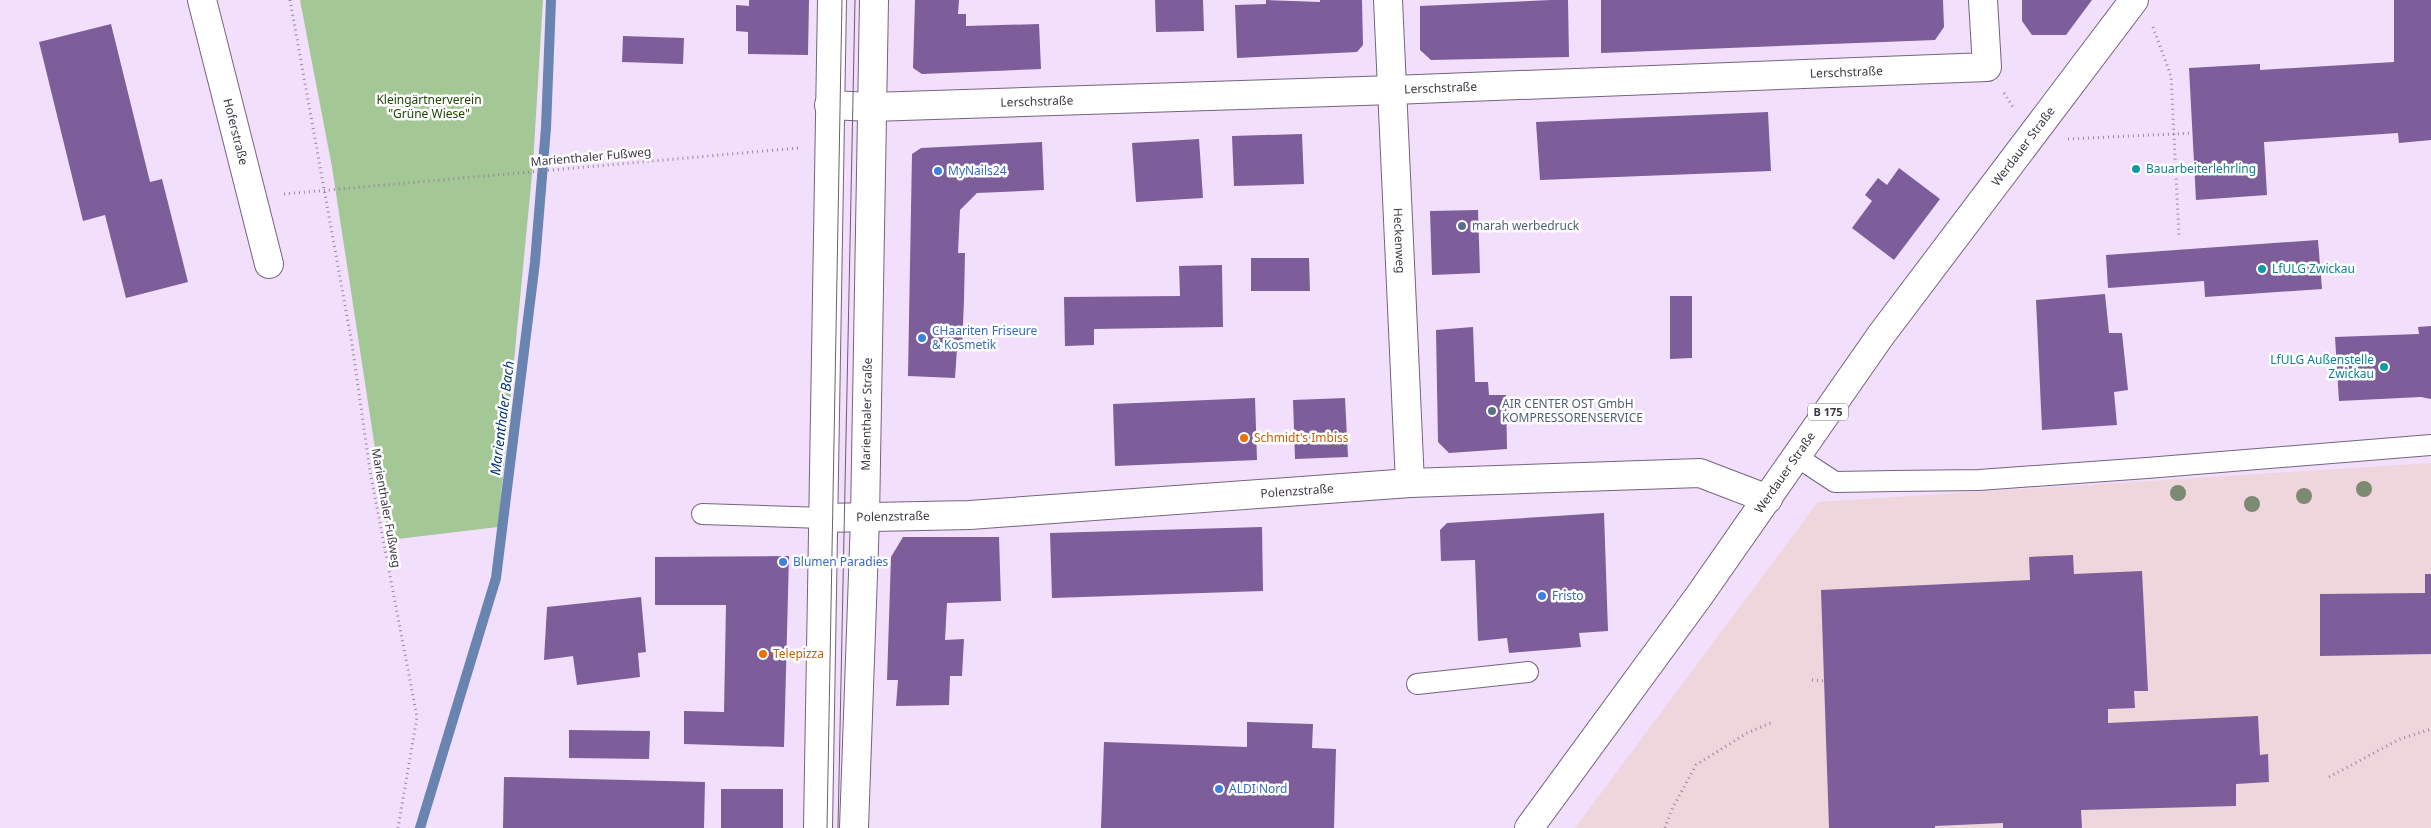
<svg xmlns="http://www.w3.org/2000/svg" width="2431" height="828" font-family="'Noto Sans',sans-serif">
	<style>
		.medical { fill: #efd5dc }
		.green { fill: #a4c796 }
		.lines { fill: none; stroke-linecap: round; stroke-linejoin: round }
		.stream { stroke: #6a84b1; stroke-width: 10 }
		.building { fill: #7d5d9a }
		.lane-casing { stroke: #75647e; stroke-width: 22 }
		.street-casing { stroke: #75647e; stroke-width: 30 }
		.secondary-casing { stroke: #75647e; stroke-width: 30 }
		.primary-casing { stroke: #75647e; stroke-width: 30 }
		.path { stroke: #96899d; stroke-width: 3; stroke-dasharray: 1 4; stroke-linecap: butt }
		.lane { stroke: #fff; stroke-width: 20 }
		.street { stroke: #fff; stroke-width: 28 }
		.secondary { stroke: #fff; stroke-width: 28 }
		.primary { stroke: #fff; stroke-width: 28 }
		.tram { stroke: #6a6070; stroke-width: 1 }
		.tree { fill: #7c8a72 }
		.culture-dot { fill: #0f9aa8; stroke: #fff; stroke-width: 2 }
		.shop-dot { fill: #3f7fe0; stroke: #fff; stroke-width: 2 }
		.service-dot { fill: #5c6f8a; stroke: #fff; stroke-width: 2 }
		.food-dot { fill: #e8710a; stroke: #fff; stroke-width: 2 }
		.labels { text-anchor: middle; stroke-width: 5; stroke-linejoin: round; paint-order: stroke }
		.shield { fill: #fff; stroke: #79747b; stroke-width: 1 }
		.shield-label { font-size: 11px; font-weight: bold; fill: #3f3843 }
		.street-label { font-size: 12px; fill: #3f3843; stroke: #fff }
		.park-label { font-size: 12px; fill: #1b4502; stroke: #fff }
		.culture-label { font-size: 12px; fill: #0d838f; stroke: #fff; text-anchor: start }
		.shop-label { font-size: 12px; fill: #366cbe; stroke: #fff; text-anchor: start }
		.service-label { font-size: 12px; fill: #4e5e75; stroke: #fff; text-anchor: start }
		.food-label { font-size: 12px; fill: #c56008; stroke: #fff; text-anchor: start }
		.water-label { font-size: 14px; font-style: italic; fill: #00357a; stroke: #fff }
	</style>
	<rect width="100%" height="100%" fill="#f2dffc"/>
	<path class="medical" d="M 2431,463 L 2431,828 L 1575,828 L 1818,502 Z"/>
	<path class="green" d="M 300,0 L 543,0 L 533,164 L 498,527 L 389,540 L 332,167 Z"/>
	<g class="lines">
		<path class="stream" d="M 420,828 L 496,578 L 535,262 L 546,128 L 551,0"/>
	</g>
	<path class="building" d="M 749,0 L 809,0 L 808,55 L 748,54 L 748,32 L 736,31 L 736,5 L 749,6 Z
		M 915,0 L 959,0 L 958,14 L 966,14 L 966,26 L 1039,24 L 1041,69 L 922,74 L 913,68 Z
		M 1155,0 L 1203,0 L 1204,31 L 1156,32 Z
		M 1266,0 L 1320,2 L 1320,0 L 1362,0 L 1363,45 L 1357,52 L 1237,58 L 1235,5 L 1266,4 Z
		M 1551,0 L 1568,0 L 1569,57 L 1431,60 L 1420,50 L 1420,6 Z
		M 1601,0 L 1943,0 L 1944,27 L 1935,40 L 1601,53 Z
		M 2022,0 L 2092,0 L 2066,35 L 2032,35 L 2022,21 Z
		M 2394,0 L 2431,0 L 2431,140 L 2399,143 L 2398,133 L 2264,142 L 2267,195 L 2196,200 L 2189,68 L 2260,64 L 2260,70 L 2394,62 Z
		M 111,24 L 150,182 L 162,179 L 188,282 L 126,298 L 105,215 L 83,221 L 39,42 Z
		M 623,36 L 684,38 L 683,64 L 622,62 Z
		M 1768,112 L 1771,171 L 1540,180 L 1536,122 Z
		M 1302,134 L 1304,184 L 1234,186 L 1232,136 Z
		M 1199,139 L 1203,198 L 1136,202 L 1132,143 Z
		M 1042,142 L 1044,190 L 977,193 L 960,210 L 958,253 L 965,253 L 964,300 L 962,348 L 957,348 L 955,378 L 908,376 L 912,154 L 921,148 Z
		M 1899,168 L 1940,199 L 1894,260 L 1852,228 L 1872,201 L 1865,195 L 1878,178 L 1887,185 Z
		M 1478,210 L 1480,273 L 1432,275 L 1430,211 Z
		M 2318,240 L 2322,289 L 2205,297 L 2204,281 L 2108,288 L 2106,255 Z
		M 1251,258 L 1309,258 L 1310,291 L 1251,291 Z
		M 1222,265 L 1223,327 L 1094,329 L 1094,345 L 1065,346 L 1064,297 L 1180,296 L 1179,266 Z
		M 2105,294 L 2109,333 L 2122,333 L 2128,390 L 2114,392 L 2117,425 L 2042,430 L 2036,300 Z
		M 1670,296 L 1692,296 L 1692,358 L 1670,359 Z
		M 2431,326 L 2431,399 L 2421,397 L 2339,401 L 2335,337 L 2419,334 L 2418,327 Z
		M 1473,327 L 1475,382 L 1488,382 L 1489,395 L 1506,395 L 1507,449 L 1449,453 L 1438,442 L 1436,330 Z
		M 1255,398 L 1257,460 L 1115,466 L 1113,404 Z
		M 1345,398 L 1348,457 L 1295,459 L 1293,400 Z
		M 1604,513 L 1608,631 L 1579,633 L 1581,647 L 1509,653 L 1507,638 L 1478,641 L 1475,560 L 1441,561 L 1440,530 L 1447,523 Z
		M 1262,527 L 1263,591 L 1052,598 L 1050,533 Z
		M 903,537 L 999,537 L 1001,601 L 947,603 L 945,640 L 964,639 L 962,676 L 950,676 L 949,705 L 896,706 L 898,680 L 887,680 L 891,557 Z
		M 2073,555 L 2074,574 L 2142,571 L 2148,691 L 2134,691 L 2135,708 L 2108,709 L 2108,723 L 2258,716 L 2260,755 L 2268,754 L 2269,782 L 2236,784 L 2236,806 L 2081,810 L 2082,828 L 2003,828 L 2003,823 L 1935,826 L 1935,828 L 1829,828 L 1821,590 L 2030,580 L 2029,557 Z
		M 789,556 L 784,747 L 684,744 L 684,711 L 724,712 L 726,605 L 655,605 L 655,557 Z
		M 2425,574 L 2431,574 L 2431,654 L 2320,656 L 2320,594 L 2425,593 Z
		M 641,597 L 646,652 L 638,653 L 640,677 L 577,685 L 573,656 L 544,660 L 547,607 Z
		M 1247,722 L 1313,724 L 1312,748 L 1336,749 L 1334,828 L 1101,828 L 1104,742 L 1247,747 Z
		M 569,730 L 650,731 L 649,759 L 569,758 Z
		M 504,777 L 705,782 L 704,828 L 503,828 Z
		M 721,789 L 783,789 L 783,828 L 721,828 Z"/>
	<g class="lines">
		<g class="lane-casing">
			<path id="lane" d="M 1797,457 L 1835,482 L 1894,481 L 1979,480 L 2147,468 L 2431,445
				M 702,514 L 823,518
				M 1417,684 L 1528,672"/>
		</g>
		<g class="street-casing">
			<g id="street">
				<path id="s1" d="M 202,0 L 269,264"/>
				<path id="s2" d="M 1388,0 L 1410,483"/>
				<path id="s3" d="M 829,105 L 872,107 L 1393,90 L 1987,67 L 1983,0"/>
				<path id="s4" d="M 823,518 L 970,515 L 1410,483 L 1700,473 L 1768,499"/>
			</g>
		</g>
		<g class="secondary-casing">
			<g id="secondary">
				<path d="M 818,828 L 832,0"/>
				<path id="s5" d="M 854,828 L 865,518 L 874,0"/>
			</g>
		</g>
		<g class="primary-casing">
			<g id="primary">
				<path id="s6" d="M 1529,828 L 1699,596 L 1881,335 L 2134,0"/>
			</g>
		</g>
		<path class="path" d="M 290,0 L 352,344 L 370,471 L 417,717 L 398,828
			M 2153,27 L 2171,76 L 2179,236
			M 2004,93 L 2013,107
			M 2068,139 L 2193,133
			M 284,194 L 798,148
			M 1812,680 L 1824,681
			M 2329,777 L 2400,739 L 2431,729
			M 1665,828 L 1671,811 L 1696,765 L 1747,733 L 1773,722"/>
		<use href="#lane" class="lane"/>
		<use href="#street" class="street"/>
		<use href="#secondary" class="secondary"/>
		<use href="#primary" class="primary"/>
		<path class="tram" d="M 827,828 L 842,0
			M 838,828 L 855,0"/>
	</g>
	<g class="tree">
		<circle cx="2364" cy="489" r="8"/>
		<circle cx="2178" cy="493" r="8"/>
		<circle cx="2304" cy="496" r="8"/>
		<circle cx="2252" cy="504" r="8"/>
	</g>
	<g class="culture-dot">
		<circle cx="2136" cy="169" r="5"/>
		<circle cx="2262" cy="269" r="5"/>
		<circle cx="2384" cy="367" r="5"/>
	</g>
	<g class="shop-dot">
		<circle cx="938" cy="171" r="5"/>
		<circle cx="922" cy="338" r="5"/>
		<circle cx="783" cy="562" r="5"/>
		<circle cx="1542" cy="596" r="5"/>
		<circle cx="1219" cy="789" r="5"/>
	</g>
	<g class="service-dot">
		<circle cx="1462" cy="226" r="5"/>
		<circle cx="1492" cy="411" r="5"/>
	</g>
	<g class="food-dot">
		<circle cx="1244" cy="438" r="5"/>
		<circle cx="763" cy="654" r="5"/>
	</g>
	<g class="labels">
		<rect class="shield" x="1808" y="403.5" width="40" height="17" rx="4"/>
		<g class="shield-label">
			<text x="1828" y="416">B 175</text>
		</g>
		<g class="street-label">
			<text dy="4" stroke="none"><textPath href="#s3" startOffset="1018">Lerschstraße</textPath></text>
			<text dy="4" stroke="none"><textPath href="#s3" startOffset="612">Lerschstraße</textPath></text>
			<text dy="4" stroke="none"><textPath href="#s3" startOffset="208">Lerschstraße</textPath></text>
			<text dy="4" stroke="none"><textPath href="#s1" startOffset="136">Hoferstraße</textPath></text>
			<text dy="4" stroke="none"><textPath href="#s6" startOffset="842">Werdauer Straße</textPath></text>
			<text transform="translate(591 157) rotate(-5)" y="4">Marienthaler Fußweg</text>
			<text dy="4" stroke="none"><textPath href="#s2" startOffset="241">Heckenweg</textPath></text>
			<text dy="4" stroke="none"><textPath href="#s5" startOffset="414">Marienthaler Straße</textPath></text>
			<text dy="4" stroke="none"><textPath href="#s6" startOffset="438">Werdauer Straße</textPath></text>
			<text dy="4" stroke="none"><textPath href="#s4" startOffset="475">Polenzstraße</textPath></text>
			<text transform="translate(386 508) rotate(80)" y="4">Marienthaler Fußweg</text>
			<text dy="4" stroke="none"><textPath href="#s4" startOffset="70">Polenzstraße</textPath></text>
		</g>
		<g class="park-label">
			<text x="429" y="104">Kleingärtnerverein<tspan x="429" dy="14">"Grüne Wiese"</tspan></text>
		</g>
		<g class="culture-label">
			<text x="2146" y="173">Bauarbeiterlehrling</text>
			<text x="2272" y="273">LfULG Zwickau</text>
			<text x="2374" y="364" text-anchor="end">LfULG Außenstelle<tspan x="2374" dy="14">Zwickau</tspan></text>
		</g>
		<g class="shop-label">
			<text x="948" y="175">MyNails24</text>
			<text x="932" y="335">CHaariten Friseure<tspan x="932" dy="14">&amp; Kosmetik</tspan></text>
			<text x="793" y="566">Blumen Paradies</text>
			<text x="1552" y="600">Fristo</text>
			<text x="1229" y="793">ALDI Nord</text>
		</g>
		<g class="service-label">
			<text x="1472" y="230">marah werbedruck</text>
			<text x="1502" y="408">AIR CENTER OST GmbH<tspan x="1502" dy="14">KOMPRESSORENSERVICE</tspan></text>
		</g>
		<g class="food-label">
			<text x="1254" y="442">Schmidt's Imbiss</text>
			<text x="773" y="658">Telepizza</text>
		</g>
		<g class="water-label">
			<text transform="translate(502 418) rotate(-83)" y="5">Marienthaler Bach</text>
		</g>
	</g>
</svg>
